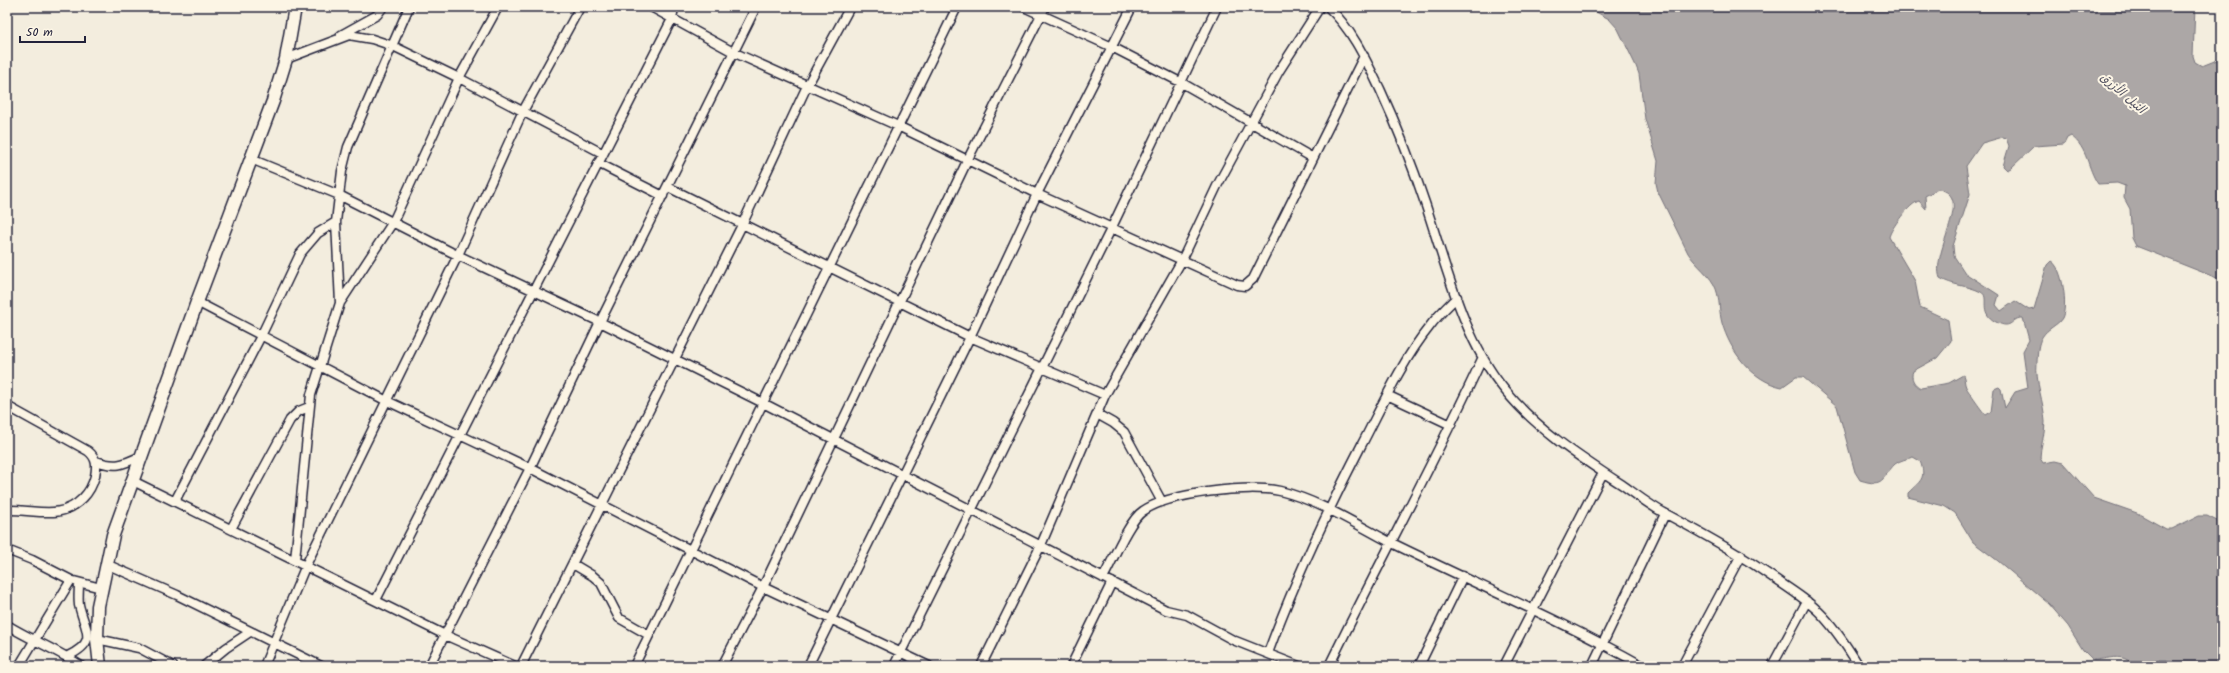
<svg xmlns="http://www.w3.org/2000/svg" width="2229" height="673" font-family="Kalam,'Playpen Sans Arabic',sans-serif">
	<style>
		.water { fill: #aca7a6; stroke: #75727b; fill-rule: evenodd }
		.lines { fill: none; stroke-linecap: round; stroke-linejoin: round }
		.street-casing { stroke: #22223b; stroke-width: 11 }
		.secondary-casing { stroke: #22223b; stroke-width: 15 }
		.street { stroke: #fcf5e5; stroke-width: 8 }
		.secondary { stroke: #fcf5e5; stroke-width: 12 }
		.labels { text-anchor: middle; stroke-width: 4; stroke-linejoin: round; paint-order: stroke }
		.water-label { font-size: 12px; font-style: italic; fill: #525160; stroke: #fcf5e5 }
	</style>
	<rect width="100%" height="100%" fill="#f3edde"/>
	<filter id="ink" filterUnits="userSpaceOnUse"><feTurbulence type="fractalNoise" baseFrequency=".025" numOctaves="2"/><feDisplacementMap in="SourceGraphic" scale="8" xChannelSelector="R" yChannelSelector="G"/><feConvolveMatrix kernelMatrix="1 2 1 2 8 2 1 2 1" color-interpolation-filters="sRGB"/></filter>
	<g filter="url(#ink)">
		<path class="water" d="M 1587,7 L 2195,7 L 2193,56 L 2195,62 L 2202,66 L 2222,58 L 2222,280 L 2136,246 L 2132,238 L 2130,209 L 2124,198 L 2125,186 L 2117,183 L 2098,184 C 2087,168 2088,148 2071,136 L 2067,138 L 2064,144 L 2034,146 L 2011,168 L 2007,170 L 2003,166 L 2009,146 L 2006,138 L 2003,137 L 1982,143 L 1966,166 L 1970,194 L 1953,246 L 1954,256 L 1965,273 L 1999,295 L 1996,305 L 2001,311 L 2015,301 L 2029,310 L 2034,309 L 2047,265 L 2051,261 C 2063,267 2068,307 2062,318 C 2060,322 2055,325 2051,328 C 2038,337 2038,347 2037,362 C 2035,382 2044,402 2045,422 C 2045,435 2040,447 2040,458 L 2043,463 L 2055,461 L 2063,463 L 2094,498 L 2137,513 L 2166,529 L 2172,529 L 2198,516 L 2207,516 L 2221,523 L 2222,666 L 2171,666 L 2167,660 L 2159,660 L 2154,666 L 2134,666 C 2123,651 2107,660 2093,660 L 2083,650 L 2068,626 L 2049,604 L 1998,561 L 1973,542 L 1955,513 L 1944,506 L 1908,497 L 1908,493 C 1920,481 1927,479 1920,461 L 1913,457 C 1907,459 1900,460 1895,464 C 1881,478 1885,488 1860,480 L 1855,472 L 1837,406 L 1803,377 L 1796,377 L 1782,387 C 1752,381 1730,351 1722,323 C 1719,312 1720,300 1716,289 C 1711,275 1696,266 1688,253 L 1658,192 L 1656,183 L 1658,161 L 1645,119 L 1639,74 L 1636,66 L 1618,29 L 1609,19 ZM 1938,189 C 1976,195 1930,251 1940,278 C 1952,286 1968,285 1981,292 C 1991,297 1977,312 1996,322 C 2013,331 2011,317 2023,318 L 2029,340 L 2023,351 L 2028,388 L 2015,392 L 2005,408 L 2001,389 L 1999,387 L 1994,389 L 1991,412 L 1986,415 C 1984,414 1968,391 1966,387 C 1964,383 1965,379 1963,375 L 1949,383 L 1921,388 C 1914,385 1910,378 1913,371 L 1937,358 L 1951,341 L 1948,320 L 1920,307 L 1915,281 L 1889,237 C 1891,228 1910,203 1919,201 L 1926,209 L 1925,196 Z"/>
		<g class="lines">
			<g class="street-casing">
				<path id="street" d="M 651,7 L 735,53 L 898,126 L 1037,194 L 1237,285 L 1245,286 L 1253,279 L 1364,56
					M 1024,7 L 1112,47 L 1182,83 L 1313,158
					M 1328,7 C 1352,29 1366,60 1380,89 C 1397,126 1412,164 1425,203 C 1446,265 1463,339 1504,389 C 1536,429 1581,458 1624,486 C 1638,496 1652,507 1668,515 C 1709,537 1743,556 1781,583 C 1796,593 1811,603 1823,616 C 1837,631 1848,648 1859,666
					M 341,35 L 377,15 L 383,7
					M 286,59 L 349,35 L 372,39 L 393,46 L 459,78 L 602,153
					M 251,159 L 339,195 L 451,252 L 600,322 L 763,403 L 1166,610 L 1187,615 L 1233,640 L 1299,666
					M 598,163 L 663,196
					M 668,187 L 970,337 L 1105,395
					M 197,302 L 385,400 L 530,468 L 763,587 L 929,666
					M 340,303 L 393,222 L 459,78 L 498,7
					M 1387,395 L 1451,425
					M 7,406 L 88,451 C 97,458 97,466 95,476 C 93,484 89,492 83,498 C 61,521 36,509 7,510
					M 1097,414 L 1113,423 L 1124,432 L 1162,502
					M 96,461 C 116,468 122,465 141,456
					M 131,480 L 445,635 L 515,666
					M 175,501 L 261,336 L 300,254 L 318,233 L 336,222
					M 231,529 L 290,420 L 299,411 L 309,407
					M 7,550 L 32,560 L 71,580 L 19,666
					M 295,560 L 311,395 L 340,303 L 336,222 L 342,171 L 348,147 L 409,7
					M 106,564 L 177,595 L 321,666
					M 573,564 L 593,576 L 601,583 L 619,618 L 649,635
					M 1103,578 C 1112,562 1129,520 1143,511 C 1168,493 1250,484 1280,491 C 1320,501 1354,523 1390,542 C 1475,584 1561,620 1643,666
					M 74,581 L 101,588
					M 376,600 L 672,19 L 674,7
					M 7,625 C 31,640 58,650 81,666
					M 97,639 L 139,648 L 173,666
					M 1268,653 C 1294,582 1326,514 1361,446 C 1382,406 1401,362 1430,326 C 1438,315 1448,306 1457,297
					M 68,656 C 99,641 85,631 79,605 C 78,598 79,591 79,583
					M 204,666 L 226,648 L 250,632
					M 264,666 L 306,565 L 458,255 L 522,113 L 580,7
					M 429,666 L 530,468 L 600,322 L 756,7
					M 521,666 L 742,225 L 807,86 L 850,7
					M 634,666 L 957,7
					M 722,666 L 763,587 L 968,159 L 1045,7
					M 808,666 L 970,337 L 1037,194 L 1132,7
					M 894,666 L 1112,227 L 1217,7
					M 981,666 L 1041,545 L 1105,395 L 1182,260 L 1217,186 L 1279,71 L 1320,7
					M 1071,666 L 1112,582
					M 1329,666 C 1379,563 1434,463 1482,359
					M 1419,666 L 1463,576
					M 1504,666 L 1603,473
					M 1592,666 L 1665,514
					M 1682,666 L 1741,555
					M 1772,666 L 1807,601"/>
			</g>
			<g class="secondary-casing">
				<path id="secondary" d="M 100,666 L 97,639 L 98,606 L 113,535 L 197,302 L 273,101 L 286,59 L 295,7"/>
			</g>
			<use href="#street" class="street"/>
			<use href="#secondary" class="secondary"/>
		</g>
	</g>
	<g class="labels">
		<g class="water-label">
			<text transform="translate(2123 93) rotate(41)" y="4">النيل الأزرق</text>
		</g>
	</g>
	<rect width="2229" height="673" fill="none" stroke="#fcf5e5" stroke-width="24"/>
	<rect x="12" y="12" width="2205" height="649" fill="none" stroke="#22223b" stroke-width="1.5" filter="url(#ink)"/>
	<path d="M20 36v6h65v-6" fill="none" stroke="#22223b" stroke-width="2"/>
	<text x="26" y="36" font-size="12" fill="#22223b" stroke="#fcf5e5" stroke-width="3" paint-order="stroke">50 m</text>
</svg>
